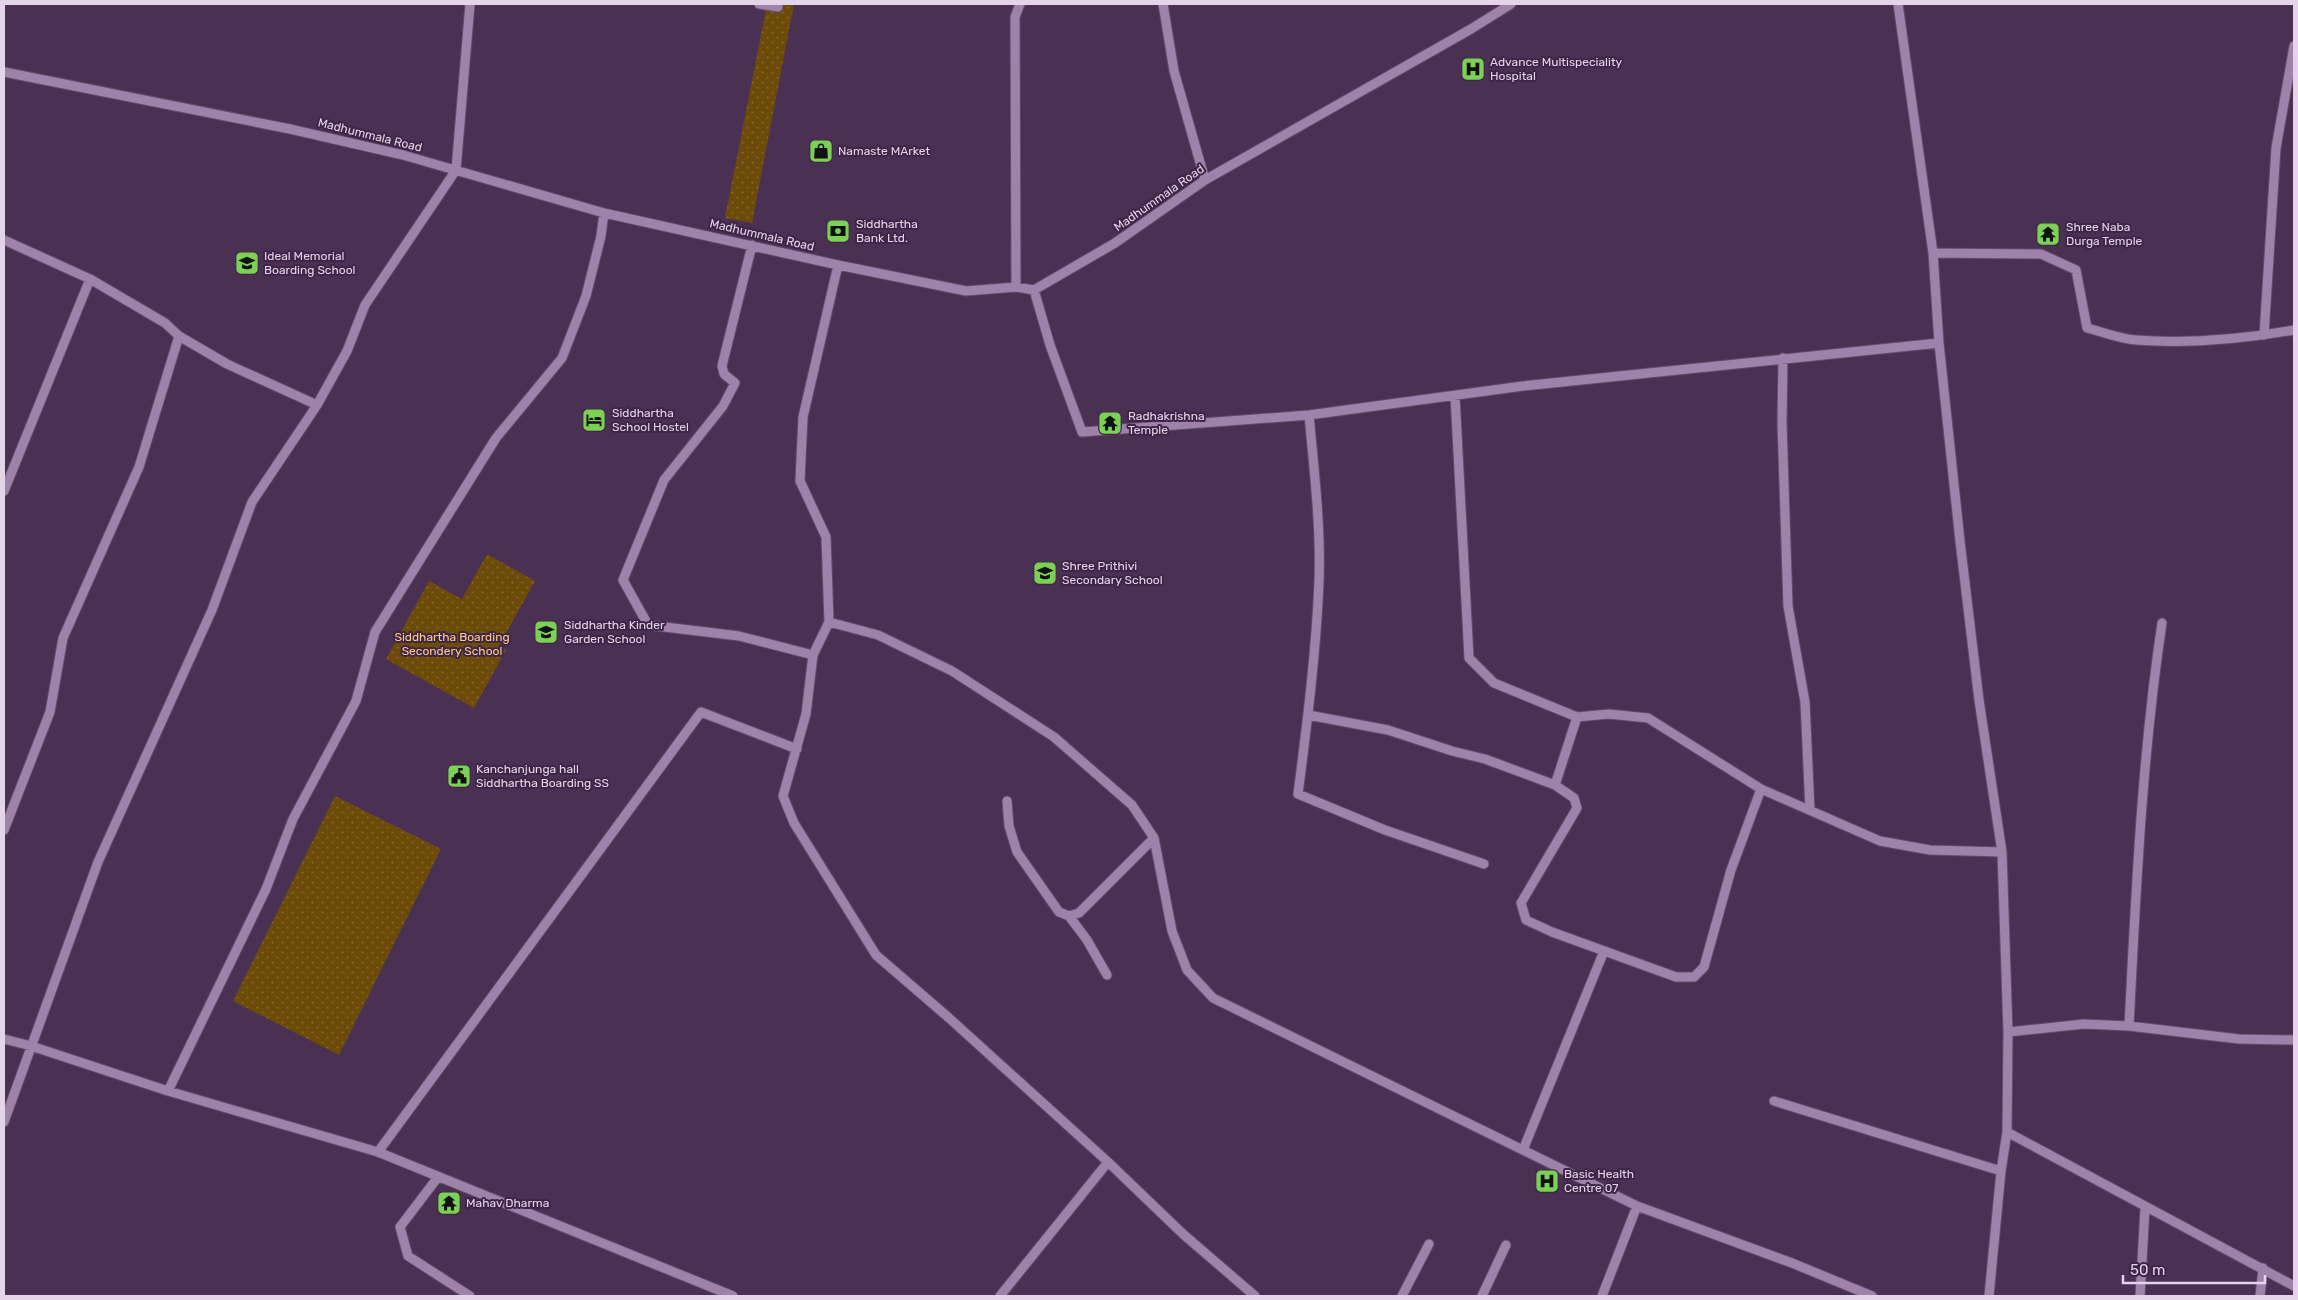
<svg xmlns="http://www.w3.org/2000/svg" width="2298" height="1300" font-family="Rubik,sans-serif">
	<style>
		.park { fill: url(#park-dots) }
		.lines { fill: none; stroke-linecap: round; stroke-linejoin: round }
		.minor-casing { stroke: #624c6a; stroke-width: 11 }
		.minor { stroke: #9f82aa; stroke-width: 9 }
		.labels { text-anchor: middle; stroke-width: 4; stroke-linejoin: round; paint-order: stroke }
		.poi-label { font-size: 12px; fill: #e4d4e9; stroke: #3f2648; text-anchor: start }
		.street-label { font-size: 12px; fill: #e4d4e9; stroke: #3f2648 }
		.park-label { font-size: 12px; fill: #fecc80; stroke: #3f2648 }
	</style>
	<defs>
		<pattern id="park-dots" width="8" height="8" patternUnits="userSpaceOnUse" patternTransform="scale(1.25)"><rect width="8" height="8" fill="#6c4b09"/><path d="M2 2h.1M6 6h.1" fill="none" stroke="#81642d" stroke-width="1.8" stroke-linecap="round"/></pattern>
	</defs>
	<rect width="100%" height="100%" fill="#4a3053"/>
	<path class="park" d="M 767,4 L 794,4 L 752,223 L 725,218 Z
		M 487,554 L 535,581 L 499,646 L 506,650 L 474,708 L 386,659 L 429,581 L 462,599 Z
		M 335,796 L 441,849 L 339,1055 L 233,1001 Z"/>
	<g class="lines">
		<g class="minor-casing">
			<path id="minor" d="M 759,4 L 778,7
				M 1163,4 L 1174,71 L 1205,180
				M 1898,4 L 1933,253 L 1939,343 L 1960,541 L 1979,700 L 2002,852 L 2008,1032 L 2007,1132 L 2001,1171 L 1989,1296
				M 4,72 L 290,129 L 403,155 L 604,213 L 838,265 L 966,291 L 1016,287 L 1034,290 L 1115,243 L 1205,180 L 1471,29 L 1511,4
				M 4,240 L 90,279 L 165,323 L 179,336 L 227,364 L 317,405
				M 752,245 L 722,366 L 724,374 L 735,383 L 723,406 L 664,480 L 623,580 L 648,625 L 739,636 L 813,655
				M 1933,253 L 2041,254 L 2076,270 L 2087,328 C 2103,332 2120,339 2136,340 C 2188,344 2243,339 2294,330
				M 838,265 L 803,417 L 800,481 L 826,537 L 829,622 L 813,655 L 806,714 L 783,796 L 794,823 L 876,955 L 949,1018 L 1108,1162 L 1183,1234 L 1255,1296
				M 1016,287 L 1015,17 L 1020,4
				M 1034,290 L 1050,345 L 1082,432 L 1309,415 L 1523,386 L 1939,343
				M 2264,335 L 2276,148 L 2294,46
				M 1783,358 L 1782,423 L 1788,606 L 1805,702 L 1810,810
				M 1455,396 L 1469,658 L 1494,683 L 1577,717 L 1609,714 L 1648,718 L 1761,789 L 1880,841 L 1930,850 L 2002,852
				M 1309,415 C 1314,470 1321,526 1319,582 C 1316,653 1307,724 1298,794 L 1385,830 L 1484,864
				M 4,491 L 90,279
				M 829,622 L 878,635 L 952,671 L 1054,737 L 1132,805 L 1154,838 L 1172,931 L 1187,970 L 1213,998 L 1637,1206 L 1792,1263 L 1872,1296
				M 1308,715 L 1388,730 L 1452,751 L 1485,759 L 1555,785 L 1574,798 L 1577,808 L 1521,903 L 1526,920 L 1552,932 L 1676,977 L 1694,977 L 1704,967 L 1731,870 L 1761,789
				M 1555,785 L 1577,717
				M 1007,801 L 1009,826 L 1017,852 L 1059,912 L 1069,916 L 1079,913 L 1154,838
				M 4,830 L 50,712 L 63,638 L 139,467 L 179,336
				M 1069,916 L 1087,940 L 1107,975
				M 2129,1026 C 2136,891 2142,756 2162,623
				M 2008,1032 L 2084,1024 L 2129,1026 L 2239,1039 L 2294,1040
				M 4,1039 L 31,1046 L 168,1091 L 378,1152 L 733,1296
				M 168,1091 L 266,889 L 293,819 L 356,701 L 375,632 L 496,438 L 562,358 L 586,296 L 601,236 L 604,213
				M 1774,1101 L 2001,1171
				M 4,1122 L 98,862 L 212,610 L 252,502 L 317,405 L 347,351 L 365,305 L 456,170 L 470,4
				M 2007,1132 L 2294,1286
				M 1523,1150 L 1604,951
				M 378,1152 L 701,712 L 797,749
				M 438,1177 L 400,1227 L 408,1256 L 470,1296
				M 1000,1296 L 1108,1162
				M 1402,1296 L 1429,1244
				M 1482,1296 L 1506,1245
				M 1602,1296 L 1637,1206
				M 2140,1296 L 2145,1208
				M 2260,1296 L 2263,1268"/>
		</g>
		<use href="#minor" class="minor"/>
	</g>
	<defs>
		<g id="hospital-square" transform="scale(1.25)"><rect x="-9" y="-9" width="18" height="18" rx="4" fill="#7cd155" stroke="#3f2648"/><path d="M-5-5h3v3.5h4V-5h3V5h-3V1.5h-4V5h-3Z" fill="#111"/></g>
		<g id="shop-square" transform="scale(1.25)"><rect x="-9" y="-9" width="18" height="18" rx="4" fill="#7cd155" stroke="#3f2648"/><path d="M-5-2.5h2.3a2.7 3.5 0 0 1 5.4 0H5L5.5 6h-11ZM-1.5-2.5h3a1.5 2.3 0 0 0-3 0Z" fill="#111"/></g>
		<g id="bank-square" transform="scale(1.25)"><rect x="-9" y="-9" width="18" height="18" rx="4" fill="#7cd155" stroke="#3f2648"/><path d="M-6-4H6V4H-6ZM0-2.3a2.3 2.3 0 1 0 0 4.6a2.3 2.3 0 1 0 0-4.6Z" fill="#111"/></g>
		<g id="temple-square" transform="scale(1.25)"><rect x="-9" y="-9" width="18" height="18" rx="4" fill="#7cd155" stroke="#3f2648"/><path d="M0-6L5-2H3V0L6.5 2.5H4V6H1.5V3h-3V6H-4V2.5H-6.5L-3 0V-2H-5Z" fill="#111"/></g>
		<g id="school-square" transform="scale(1.25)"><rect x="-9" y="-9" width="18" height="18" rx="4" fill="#7cd155" stroke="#3f2648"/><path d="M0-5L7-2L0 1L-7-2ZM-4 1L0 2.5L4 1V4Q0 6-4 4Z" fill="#111"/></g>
		<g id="hotel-square" transform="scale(1.25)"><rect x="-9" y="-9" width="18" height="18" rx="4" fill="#7cd155" stroke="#3f2648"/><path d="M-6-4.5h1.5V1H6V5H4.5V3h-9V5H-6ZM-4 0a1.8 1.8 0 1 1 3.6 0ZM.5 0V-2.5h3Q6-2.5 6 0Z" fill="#111"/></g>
		<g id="civic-square" transform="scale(1.25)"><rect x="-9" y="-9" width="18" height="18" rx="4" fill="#7cd155" stroke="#3f2648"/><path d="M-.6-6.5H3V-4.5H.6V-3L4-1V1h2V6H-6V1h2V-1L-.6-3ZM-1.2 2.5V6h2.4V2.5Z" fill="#111"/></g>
	</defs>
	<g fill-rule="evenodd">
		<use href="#hospital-square" x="1473" y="69"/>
		<use href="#shop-square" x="821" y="151"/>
		<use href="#bank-square" x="838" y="231"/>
		<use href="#temple-square" x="2048" y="234"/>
		<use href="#school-square" x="247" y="263"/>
		<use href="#hotel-square" x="594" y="420"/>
		<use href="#temple-square" x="1110" y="423"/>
		<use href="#school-square" x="1045" y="573"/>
		<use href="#school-square" x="546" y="632"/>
		<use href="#civic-square" x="459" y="776"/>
		<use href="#hospital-square" x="1547" y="1181"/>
		<use href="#temple-square" x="449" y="1203"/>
	</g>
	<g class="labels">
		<g class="poi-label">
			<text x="1490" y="66">Advance Multispeciality<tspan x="1490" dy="14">Hospital</tspan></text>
			<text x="838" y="155">Namaste MArket</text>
			<text x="856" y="228">Siddhartha<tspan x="856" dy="14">Bank Ltd.</tspan></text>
			<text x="2066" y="231">Shree Naba<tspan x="2066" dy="14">Durga Temple</tspan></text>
			<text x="264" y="260">Ideal Memorial<tspan x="264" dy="14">Boarding School</tspan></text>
			<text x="612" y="417">Siddhartha<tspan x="612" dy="14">School Hostel</tspan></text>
			<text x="1128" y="420">Radhakrishna<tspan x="1128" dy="14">Temple</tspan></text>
			<text x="1062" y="570">Shree Prithivi<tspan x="1062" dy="14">Secondary School</tspan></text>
			<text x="564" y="629">Siddhartha Kinder<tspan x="564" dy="14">Garden School</tspan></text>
			<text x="476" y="773">Kanchanjunga hall<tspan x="476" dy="14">Siddhartha Boarding SS</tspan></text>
			<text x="1564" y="1178">Basic Health<tspan x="1564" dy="14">Centre 07</tspan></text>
			<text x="466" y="1207">Mahav Dharma</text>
		</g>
		<g class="street-label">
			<text transform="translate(370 135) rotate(14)" y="4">Madhummala Road</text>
			<text transform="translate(1159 198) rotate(-35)" y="4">Madhummala Road</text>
			<text transform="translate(762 235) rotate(13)" y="4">Madhummala Road</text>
		</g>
		<g class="park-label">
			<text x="452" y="641">Siddhartha Boarding<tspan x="452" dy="14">Secondery School</tspan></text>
		</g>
	</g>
	<rect width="2298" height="1300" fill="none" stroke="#e4d4e9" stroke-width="10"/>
	<path d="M2123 1275v8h142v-8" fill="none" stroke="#e4d4e9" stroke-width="2.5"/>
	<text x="2130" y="1275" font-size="15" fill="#e4d4e9" stroke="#3f2648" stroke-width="4" paint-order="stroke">50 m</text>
</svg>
